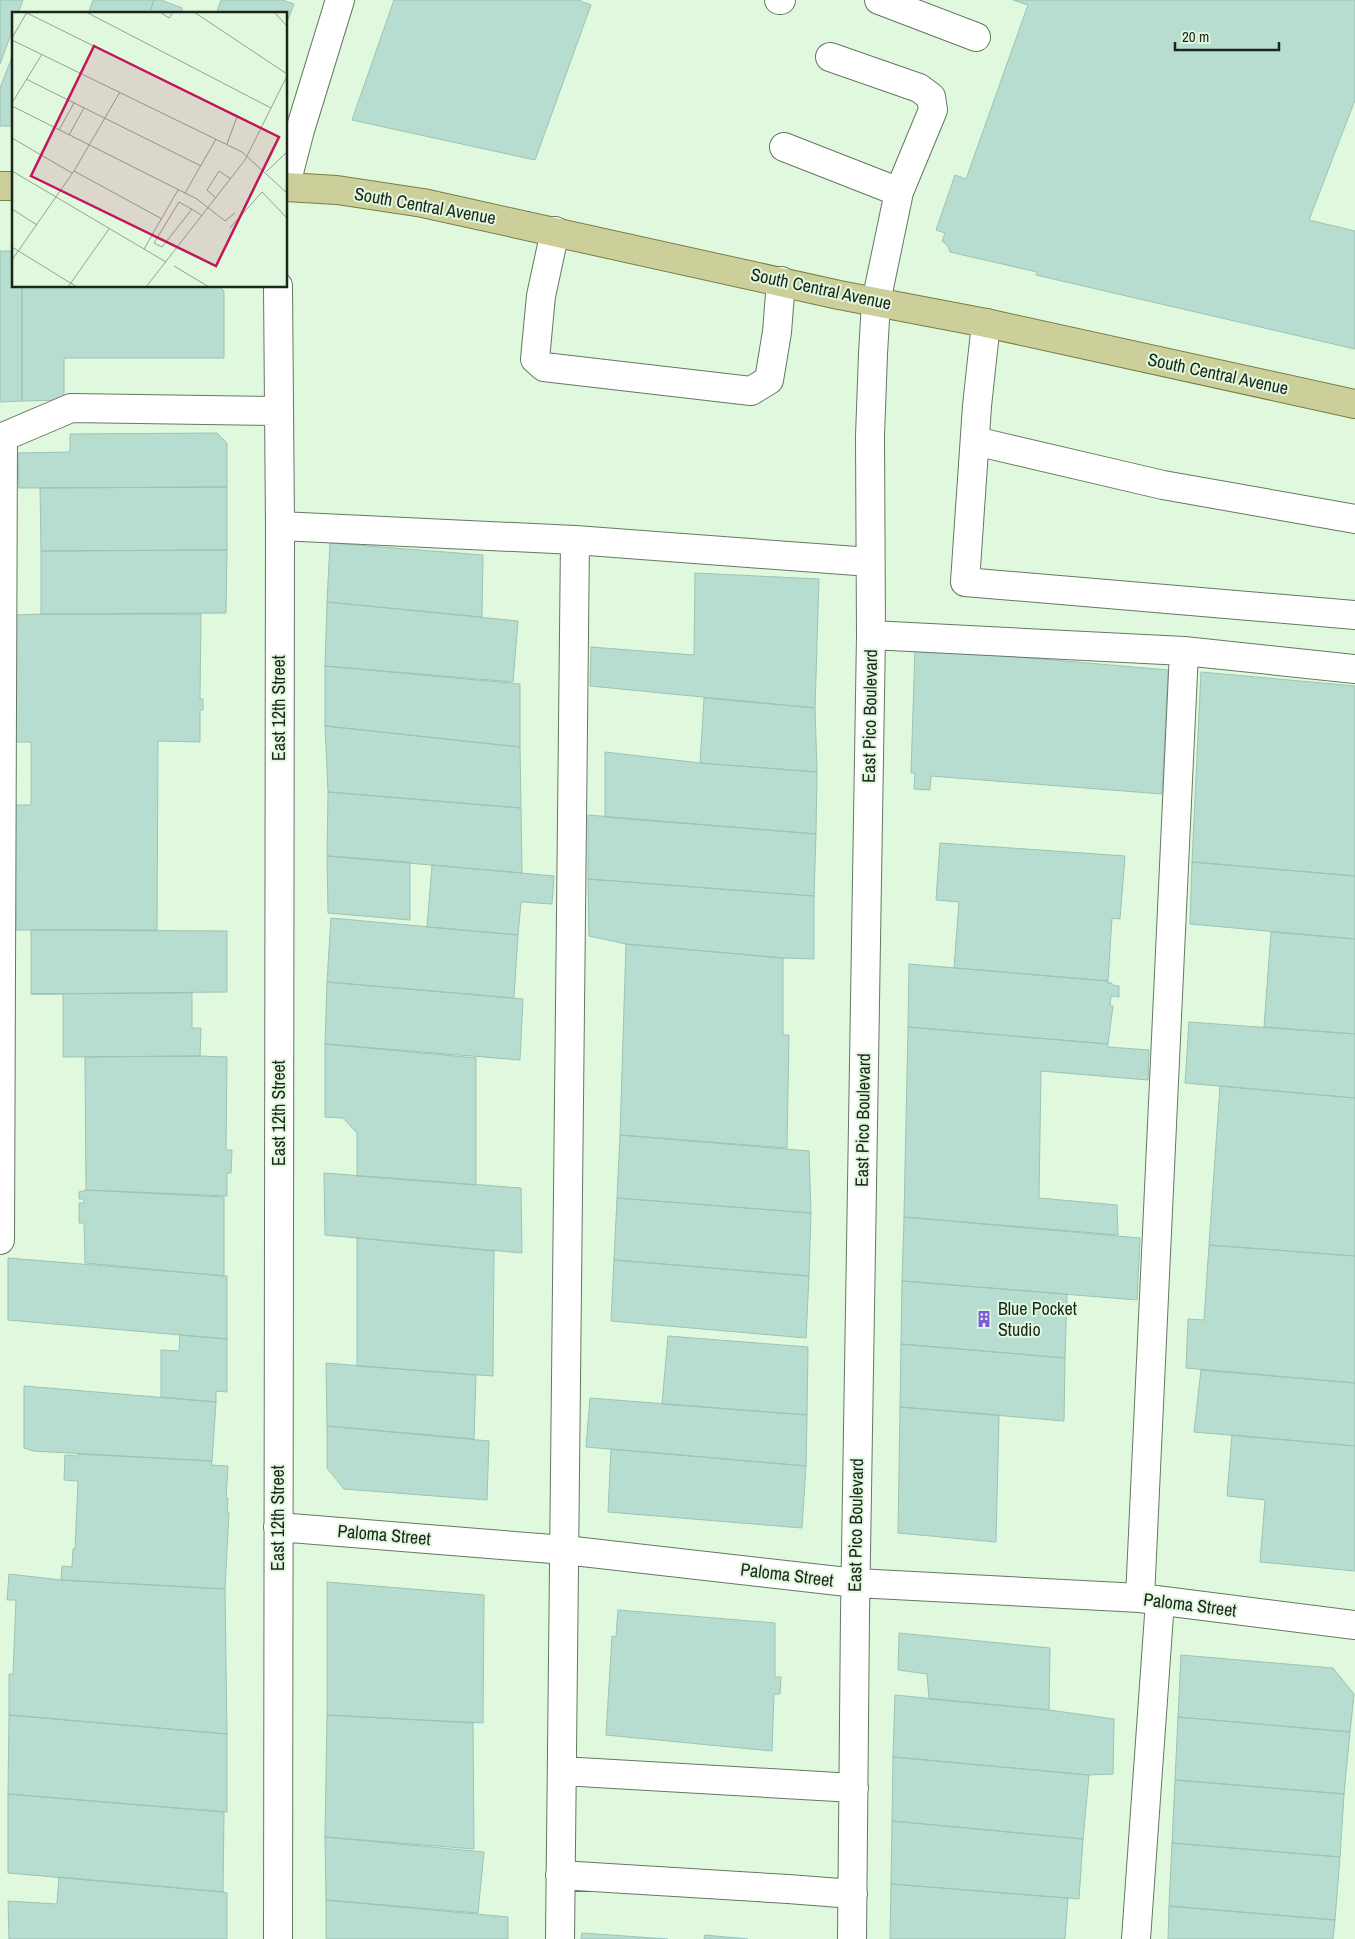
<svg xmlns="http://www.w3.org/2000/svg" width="1355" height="1939" font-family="'Archivo Narrow',sans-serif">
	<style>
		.building { fill: #b7ddd0; stroke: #9dc3b6 }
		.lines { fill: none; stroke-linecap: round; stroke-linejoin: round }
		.minor-casing { stroke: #647961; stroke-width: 30 }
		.major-casing { stroke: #787f42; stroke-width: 30 }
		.minor { stroke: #fff; stroke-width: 28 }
		.major { stroke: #cccf9a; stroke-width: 28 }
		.labels { text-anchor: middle; stroke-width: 4; stroke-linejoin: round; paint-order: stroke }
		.street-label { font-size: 18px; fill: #1c251b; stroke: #e0f8dd }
		.poi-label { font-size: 18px; fill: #1c251b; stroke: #e0f8dd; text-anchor: start }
		.inset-road { fill: none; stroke: #92a48f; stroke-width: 1 }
		.view { fill: #c2185b; fill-opacity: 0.15; stroke: #c2185b; stroke-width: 2.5 }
		.inset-edge { fill: none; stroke: #1c251b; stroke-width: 2.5 }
	</style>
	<rect width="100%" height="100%" fill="#e0f8dd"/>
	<path class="building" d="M 0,0 L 23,0 L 18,14 L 14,14 L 14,26 L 0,64 Z
		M 93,0 L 154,0 L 149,14 L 88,14 Z
		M 154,0 L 161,0 L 182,8 L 181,14 L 149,14 Z
		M 221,0 L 282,0 L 294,4 L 286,25 L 286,14 L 216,14 Z
		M 394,0 L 578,0 L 591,5 L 535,160 L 352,120 Z
		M 1013,0 L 1355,0 L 1355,100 L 1309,220 L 1355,231 L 1355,349 L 1036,275 L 1037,272 L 950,252 L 948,246 L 942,241 L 945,233 L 936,230 L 955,175 L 966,179 L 1028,5 Z
		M 14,52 L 14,126 L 0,126 L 0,88 Z
		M 0,251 L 14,251 L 14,286 L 22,286 L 22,401 L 0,402 Z
		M 22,286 L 219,286 L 224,291 L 224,358 L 64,358 L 64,400 L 22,401 Z
		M 217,433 L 227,443 L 227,487 L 19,488 L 18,453 L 70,452 L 70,434 Z
		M 227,487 L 227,550 L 41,551 L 40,488 Z
		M 330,543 L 483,555 L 482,617 L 327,602 Z
		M 227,550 L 226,613 L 41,614 L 41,551 Z
		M 695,573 L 819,579 L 815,708 L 590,686 L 591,647 L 694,655 Z
		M 327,602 L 518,621 L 513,682 L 325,666 Z
		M 41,614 L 201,614 L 200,699 L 203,699 L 203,710 L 200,710 L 200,742 L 158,741 L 157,930 L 16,930 L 15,805 L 31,805 L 31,742 L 16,742 L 16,615 Z
		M 915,648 L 1168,670 L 1162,794 L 931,776 L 930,790 L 914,789 L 915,773 L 911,773 Z
		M 325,666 L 520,684 L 520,747 L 325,726 Z
		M 1201,672 L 1355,686 L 1355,876 L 1192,862 Z
		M 704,698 L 815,708 L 817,772 L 700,763 Z
		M 325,726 L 520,747 L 521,808 L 328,792 Z
		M 605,752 L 700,763 L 817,772 L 816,834 L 605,817 Z
		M 328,792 L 521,808 L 522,873 L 327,856 Z
		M 588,815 L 816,834 L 814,896 L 588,879 Z
		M 940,843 L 1125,856 L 1120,919 L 1112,918 L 1108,981 L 954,968 L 959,902 L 936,900 Z
		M 327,856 L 410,862 L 410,920 L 328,913 Z
		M 1192,862 L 1355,876 L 1355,939 L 1190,924 Z
		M 432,865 L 554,876 L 552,904 L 521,902 L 518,935 L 427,927 Z
		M 588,879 L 814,896 L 814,959 L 783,958 L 626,944 L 589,936 Z
		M 331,918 L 518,935 L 514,998 L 327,982 Z
		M 31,930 L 227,931 L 227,992 L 31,994 Z
		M 1271,932 L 1355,939 L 1355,1034 L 1264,1027 Z
		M 626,944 L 783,958 L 783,1035 L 789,1035 L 787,1148 L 620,1135 Z
		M 909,964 L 1108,981 L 1108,983 L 1112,983 L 1112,985 L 1119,986 L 1119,997 L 1111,996 L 1110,1006 L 1113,1006 L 1108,1044 L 908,1027 Z
		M 327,982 L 523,999 L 520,1060 L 325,1044 Z
		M 192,993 L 192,1028 L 201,1028 L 200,1056 L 63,1057 L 63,994 L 31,994 Z
		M 1189,1022 L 1355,1034 L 1355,1098 L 1185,1083 Z
		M 908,1027 L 1108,1044 L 1108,1047 L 1149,1050 L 1148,1080 L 1041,1071 L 1039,1198 L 1117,1205 L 1118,1235 L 904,1217 Z
		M 325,1044 L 476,1058 L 476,1185 L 357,1176 L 357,1133 L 343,1118 L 325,1117 Z
		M 200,1056 L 227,1057 L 226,1150 L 232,1150 L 231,1173 L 227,1173 L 227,1196 L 86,1190 L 85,1057 Z
		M 1220,1086 L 1355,1098 L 1355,1256 L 1209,1245 Z
		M 620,1135 L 809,1151 L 811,1213 L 617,1198 Z
		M 324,1173 L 521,1188 L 522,1253 L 325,1235 Z
		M 86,1190 L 224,1197 L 224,1276 L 85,1263 L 84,1223 L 79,1223 L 79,1203 L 84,1203 L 84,1199 L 79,1199 L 79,1192 Z
		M 617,1198 L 811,1213 L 809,1276 L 614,1260 Z
		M 904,1217 L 1140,1238 L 1137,1300 L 902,1281 Z
		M 357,1238 L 494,1251 L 493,1376 L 357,1366 Z
		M 1209,1245 L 1355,1256 L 1355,1383 L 1186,1368 L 1188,1319 L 1204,1320 Z
		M 8,1258 L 227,1276 L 227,1339 L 8,1320 Z
		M 614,1260 L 809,1276 L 806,1338 L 611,1321 Z
		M 902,1281 L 1067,1294 L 1065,1358 L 901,1344 Z
		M 180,1335 L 227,1339 L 227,1392 L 216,1391 L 216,1402 L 161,1397 L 161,1350 L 179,1351 Z
		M 668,1336 L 808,1347 L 807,1415 L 662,1404 Z
		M 901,1344 L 1065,1358 L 1064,1421 L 900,1407 Z
		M 326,1363 L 476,1375 L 474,1439 L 327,1426 Z
		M 1201,1370 L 1355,1383 L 1355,1446 L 1194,1432 Z
		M 24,1386 L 216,1402 L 212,1461 L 33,1451 L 24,1448 Z
		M 590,1398 L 807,1415 L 806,1466 L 586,1447 Z
		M 900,1407 L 999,1415 L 996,1542 L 898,1533 Z
		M 327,1426 L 489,1441 L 487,1500 L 344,1489 L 327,1468 Z
		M 1232,1435 L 1355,1446 L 1355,1571 L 1260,1562 L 1265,1500 L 1227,1496 Z
		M 611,1449 L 806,1466 L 802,1528 L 608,1512 Z
		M 78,1454 L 212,1461 L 211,1465 L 228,1466 L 226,1498 L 228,1498 L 227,1512 L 229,1512 L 225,1589 L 61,1580 L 62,1566 L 72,1567 L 73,1549 L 75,1549 L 78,1481 L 64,1480 L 65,1455 L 77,1456 Z
		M 9,1574 L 61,1580 L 225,1589 L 227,1734 L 9,1715 L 9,1674 L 13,1674 L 16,1600 L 7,1600 Z
		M 327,1582 L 484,1595 L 483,1723 L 327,1715 Z
		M 618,1610 L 775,1623 L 775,1677 L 781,1677 L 780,1694 L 774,1694 L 772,1751 L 606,1735 L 612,1636 L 616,1637 Z
		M 899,1633 L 1050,1648 L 1049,1710 L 929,1699 L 927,1674 L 898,1670 Z
		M 1181,1655 L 1333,1668 L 1354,1694 L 1350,1732 L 1178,1717 Z
		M 895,1695 L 1049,1710 L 1114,1719 L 1113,1774 L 1089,1775 L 893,1757 Z
		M 9,1715 L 227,1734 L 227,1812 L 8,1794 Z
		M 327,1715 L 473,1723 L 474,1849 L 325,1837 Z
		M 1178,1717 L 1350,1732 L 1344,1794 L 1175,1780 Z
		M 893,1757 L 1089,1775 L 1083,1839 L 892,1821 Z
		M 1175,1780 L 1344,1794 L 1340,1857 L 1172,1843 Z
		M 8,1794 L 224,1812 L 223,1892 L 8,1873 Z
		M 892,1821 L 1083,1839 L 1079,1899 L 891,1884 Z
		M 325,1837 L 484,1852 L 478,1913 L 326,1900 Z
		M 1172,1843 L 1340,1857 L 1335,1920 L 1169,1906 Z
		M 59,1877 L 223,1892 L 227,1893 L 227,1939 L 9,1939 L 8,1901 L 57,1904 Z
		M 891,1884 L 1068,1898 L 1065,1939 L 890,1939 Z
		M 326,1900 L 508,1917 L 508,1939 L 326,1939 Z
		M 1169,1906 L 1335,1920 L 1333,1939 L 1168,1939 Z
		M 582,1933 L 668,1939 L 581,1939 Z
		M 705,1935 L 748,1939 L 704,1939 Z"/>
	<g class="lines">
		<g class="minor-casing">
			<path id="minor" d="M 779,0 L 781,0
				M 879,0 L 976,37
				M 830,57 L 919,88 L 931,97 L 933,110 L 899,192 L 876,302 L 873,354 L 870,436 L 871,635 L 855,1614 L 852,1939
				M 784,147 L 899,192
				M 286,184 L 300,130 L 340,0
				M 555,231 L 541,296 L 535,359 L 544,367 L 751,391 L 769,380 L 777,332 L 781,281
				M 986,323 L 977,406 L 965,582 L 1355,615
				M 975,441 L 1163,485 L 1355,519
				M 280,526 L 575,540 L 870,562
				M 871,635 L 1184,651 L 1355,669
				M 0,1240 L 3,437 L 71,408 L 277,411
				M 278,1527 L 565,1550 L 856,1583 L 1140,1598 L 1355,1625
				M 1140,1598 L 1184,651
				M 562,1771 L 854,1788
				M 560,1875 L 788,1889 L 853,1894
				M 278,1939 L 280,526 L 278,286
				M 560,1939 L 575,540
				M 1136,1939 L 1160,1601"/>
		</g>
		<g class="major-casing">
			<path id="major" d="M 0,186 L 14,186
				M 286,187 L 337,190 L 423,203 L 839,295 L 986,323 L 1355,404"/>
		</g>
		<use href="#minor" class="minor"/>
		<use href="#major" class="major"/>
	</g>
	<defs>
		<g id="building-bare" transform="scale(1.35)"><path d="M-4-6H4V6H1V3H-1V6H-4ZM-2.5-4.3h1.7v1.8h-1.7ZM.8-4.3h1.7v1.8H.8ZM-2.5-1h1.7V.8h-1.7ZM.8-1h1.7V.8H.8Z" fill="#7f5cd7" stroke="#e0f8dd" stroke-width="2.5" paint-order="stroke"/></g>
	</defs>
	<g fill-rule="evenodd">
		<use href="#building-bare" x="984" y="1319"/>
	</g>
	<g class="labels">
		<g class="street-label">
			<text transform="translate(425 206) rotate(10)" y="6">South Central Avenue</text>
			<text transform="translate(821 289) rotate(12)" y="6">South Central Avenue</text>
			<text transform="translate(1218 374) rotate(12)" y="6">South Central Avenue</text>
			<text transform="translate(279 708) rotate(-90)" y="6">East 12th Street</text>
			<text transform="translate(870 716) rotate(-89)" y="6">East Pico Boulevard</text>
			<text transform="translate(279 1113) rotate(-90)" y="6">East 12th Street</text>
			<text transform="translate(863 1120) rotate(-89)" y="6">East Pico Boulevard</text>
			<text transform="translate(278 1518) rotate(-90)" y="6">East 12th Street</text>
			<text transform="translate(856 1525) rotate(-89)" y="6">East Pico Boulevard</text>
			<text transform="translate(384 1535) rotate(5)" y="6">Paloma Street</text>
			<text transform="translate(787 1575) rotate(7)" y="6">Paloma Street</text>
			<text transform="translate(1190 1605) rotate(7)" y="6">Paloma Street</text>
		</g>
		<g class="poi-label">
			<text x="998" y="1315">Blue Pocket<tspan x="998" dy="21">Studio</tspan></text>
		</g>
	</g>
	<g transform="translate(12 12)">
		<rect width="275" height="275" fill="#e0f8dd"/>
		<path class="inset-road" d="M 74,0 L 259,96M 148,0 L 157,6 L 161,0M 182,0 L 275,62M 262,0 L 275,14M 15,1 L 225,105 L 215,132M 0,26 L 15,0M 0,28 L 230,140 L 275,181M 14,67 L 189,154M 0,91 L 30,42M 0,94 L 185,187 L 213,209 L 223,201M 47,118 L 62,91M 57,123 L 72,96M 0,126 L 60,161M 0,159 L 154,250M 62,159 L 150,207M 254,160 L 275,140M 173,181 L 204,127M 204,186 L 195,178 L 207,159 L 219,167M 0,197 L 25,213M 180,197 L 150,235 L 142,231 L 167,190 L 183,199 L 190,204M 218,216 L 250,180 L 275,206M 0,235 L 65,275M 132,237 L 166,178M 0,248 L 62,159 L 108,80M 162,254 L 197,275M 56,275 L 97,217M 134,275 L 233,148 L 275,64"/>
		<path class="view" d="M 82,34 L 267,125 L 204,254 L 19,164 Z"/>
		<rect width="275" height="275" class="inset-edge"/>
	</g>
	<path d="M1175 42v8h104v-8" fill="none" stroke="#1c251b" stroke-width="2.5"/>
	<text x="1182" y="42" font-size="15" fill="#1c251b" stroke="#e0f8dd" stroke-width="4" paint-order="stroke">20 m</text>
</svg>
